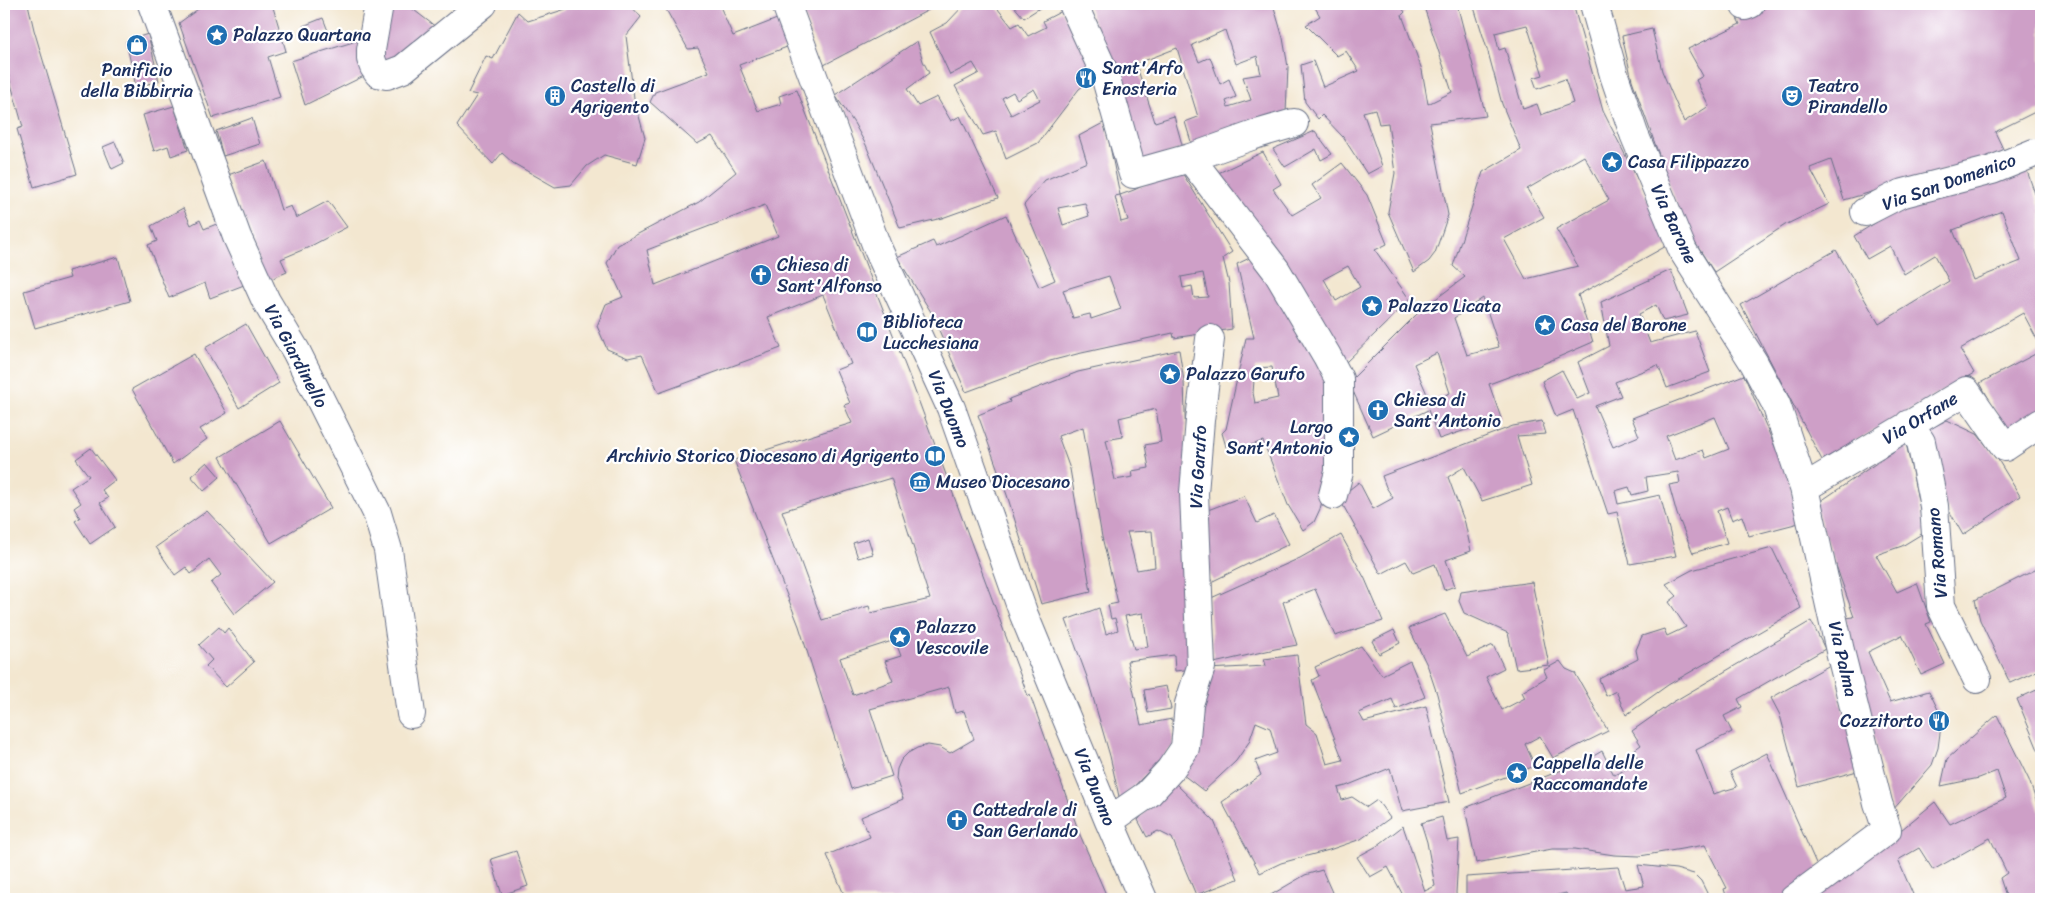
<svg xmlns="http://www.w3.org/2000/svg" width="2045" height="903" font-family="Sriracha,sans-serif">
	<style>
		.building { fill: #ce9fc7; fill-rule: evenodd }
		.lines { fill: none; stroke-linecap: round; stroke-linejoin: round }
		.street-casing { stroke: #676f86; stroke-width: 30 }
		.street { stroke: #fff; stroke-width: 28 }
		.labels { text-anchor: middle; stroke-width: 4.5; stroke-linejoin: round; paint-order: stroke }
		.poi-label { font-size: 18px; fill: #1b2f5e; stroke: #fff; text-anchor: start }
		.street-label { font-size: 18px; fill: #1b2f5e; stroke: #fff }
	</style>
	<rect width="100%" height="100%" fill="#fff"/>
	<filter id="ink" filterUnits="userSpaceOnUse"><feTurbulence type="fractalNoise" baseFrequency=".02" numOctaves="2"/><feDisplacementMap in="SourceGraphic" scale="10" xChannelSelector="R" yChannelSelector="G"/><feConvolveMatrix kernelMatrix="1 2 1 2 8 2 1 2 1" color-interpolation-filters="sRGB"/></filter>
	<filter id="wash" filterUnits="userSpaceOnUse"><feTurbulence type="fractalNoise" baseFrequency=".0096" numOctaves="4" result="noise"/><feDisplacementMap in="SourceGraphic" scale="20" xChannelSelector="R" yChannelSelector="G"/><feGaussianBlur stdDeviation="1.12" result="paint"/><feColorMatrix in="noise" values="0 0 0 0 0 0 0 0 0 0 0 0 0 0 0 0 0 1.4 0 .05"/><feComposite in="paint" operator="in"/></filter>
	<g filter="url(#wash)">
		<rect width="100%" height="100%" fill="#f3e7d0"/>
		<g id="blocks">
			<path class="building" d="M 4,4 L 28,4 L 34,30 L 77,174 L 34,187 L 17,129 L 23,127 L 4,59 Z
				M 205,4 L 272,4 L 286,51 L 268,57 L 280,97 L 213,118 L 179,23 Z
				M 390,4 L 406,4 L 436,27 L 391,66 L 378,56 Z
				M 568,4 L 629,4 L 641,17 L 626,36 L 634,98 L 645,138 L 637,164 L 604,155 L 587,166 L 571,185 L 555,187 L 513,163 L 502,153 L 493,164 L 457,126 L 477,95 L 468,93 L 486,56 L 493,59 L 518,12 L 528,21 L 566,9 Z
				M 663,4 L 719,4 L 733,36 L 777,19 L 787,47 L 739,65 L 758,111 L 781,104 L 779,96 L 797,90 L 912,383 L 1028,696 L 1030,695 L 1080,835 L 1108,899 L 846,899 L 827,855 L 870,837 L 861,817 L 903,799 L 896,779 L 897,769 L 901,760 L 908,753 L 917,748 L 928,745 L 940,747 L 950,753 L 974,739 L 964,711 L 955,713 L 949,687 L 870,709 L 892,776 L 851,789 L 799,626 L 734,460 L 852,423 L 844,405 L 850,403 L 836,370 L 851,364 L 823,295 L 768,317 L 781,348 L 659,393 L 642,355 L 628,358 L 607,349 L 597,326 L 606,304 L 623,297 L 607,263 L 617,245 L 699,202 L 736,172 L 712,136 L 697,144 L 650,102 L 655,92 L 709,72 L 698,48 L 688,49 ZM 765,205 L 778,236 L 655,285 L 647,250 ZM 891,478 L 930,599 L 871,613 L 869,606 L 822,620 L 782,511 ZM 895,640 L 901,656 L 885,661 L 893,681 L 853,695 L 840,658 Z
				M 800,4 L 940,4 L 824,65 Z
				M 965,4 L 994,4 L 1012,27 L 1019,23 L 1028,36 L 1046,27 L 1043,21 L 1062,11 L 1097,76 L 1079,89 L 1038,143 L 1006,159 L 996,131 L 983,135 L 955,86 L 979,73 L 973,63 L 950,75 L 930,32 L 947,23 ZM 1034,89 L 1040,100 L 1011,115 L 1002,98 L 1013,92 L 1017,99 Z
				M 1012,4 L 1046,4 L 1024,18 Z
				M 1088,4 L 1273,4 L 1283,38 L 1288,67 L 1286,113 L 1192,145 L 1185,122 L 1198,117 L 1177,48 L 1136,64 L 1155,122 L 1174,116 L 1183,148 L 1141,164 ZM 1225,30 L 1236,64 L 1257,56 L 1261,74 L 1243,77 L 1251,100 L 1228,107 L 1226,101 L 1236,97 L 1229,79 L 1220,84 L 1210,57 L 1199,62 L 1192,45 Z
				M 1313,4 L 1344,4 L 1347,8 L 1353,4 L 1399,4 L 1405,12 L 1402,15 L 1422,70 L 1428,104 L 1452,92 L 1423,4 L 1457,4 L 1486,116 L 1430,123 L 1448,215 L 1435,253 L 1429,261 L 1414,272 L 1388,212 L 1395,173 L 1388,123 L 1379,124 L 1375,109 L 1363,112 L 1382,166 L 1367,174 L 1343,137 L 1322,115 L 1318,119 L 1305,102 L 1301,65 L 1313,61 L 1323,87 L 1359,71 L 1346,51 L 1337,56 L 1306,25 L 1320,16 Z
				M 1473,4 L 1573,4 L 1603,111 L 1670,244 L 1578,295 L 1593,342 L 1538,366 L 1489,384 L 1501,418 L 1439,439 L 1428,410 L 1373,436 L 1349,382 L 1421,310 L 1465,277 L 1453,266 L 1483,172 L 1521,150 L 1502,104 L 1488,52 ZM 1527,25 L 1543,75 L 1533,78 L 1537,89 L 1565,79 L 1573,103 L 1541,115 L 1537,104 L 1523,109 L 1505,48 L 1499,50 L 1495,33 ZM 1584,156 L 1609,200 L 1556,229 L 1578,266 L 1526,279 L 1504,239 L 1544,217 L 1527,189 ZM 1483,298 L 1499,347 L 1467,355 L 1454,318 ZM 1437,353 L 1450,393 L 1430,401 L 1414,364 Z
				M 1768,4 L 2041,4 L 2041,109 L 1995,132 L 2005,153 L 1844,200 L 1831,160 L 1810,168 L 1829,204 L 1785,225 L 1714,272 L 1685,227 L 1632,80 L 1622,36 L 1652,29 L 1662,71 L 1684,122 L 1709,106 L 1696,80 L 1703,76 L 1688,49 L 1740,24 L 1737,18 Z
				M 323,18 L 328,31 L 307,39 L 303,26 Z
				M 148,34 L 159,81 L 136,87 L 126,41 Z
				M 363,39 L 366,75 L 305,105 L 291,61 Z
				M 917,41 L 923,61 L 929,73 L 907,89 L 918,106 L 937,97 L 951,121 L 960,116 L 998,198 L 942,218 L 900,228 L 866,145 L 854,123 L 835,95 Z
				M 174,106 L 188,150 L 171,156 L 168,146 L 154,151 L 143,115 Z
				M 252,118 L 260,144 L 223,156 L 216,131 Z
				M 1105,122 L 1120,195 L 1134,190 L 1179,168 L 1232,252 L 1223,258 L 1229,283 L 1232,329 L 1174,338 L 1173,333 L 1077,354 L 1050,361 L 966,392 L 931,312 L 897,257 L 933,241 L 936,247 L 1006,215 L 1039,287 L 1055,280 L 1024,205 L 1045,180 L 1087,162 L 1079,136 ZM 1120,195 L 1128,220 L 1121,222 L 1115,196 ZM 1085,203 L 1089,216 L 1063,225 L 1058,208 ZM 1203,273 L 1208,297 L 1194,298 L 1192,286 L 1183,288 L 1181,277 ZM 1109,276 L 1121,309 L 1091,319 L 1090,314 L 1073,318 L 1063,290 Z
				M 1315,131 L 1332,154 L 1321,160 L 1316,149 L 1285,167 L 1273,149 Z
				M 115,142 L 124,163 L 112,169 L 103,147 Z
				M 1263,152 L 1281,184 L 1273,189 L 1292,215 L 1321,198 L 1312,185 L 1342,163 L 1367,195 L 1387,244 L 1375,250 L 1410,300 L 1345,363 L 1214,175 ZM 1348,266 L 1360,287 L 1336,301 L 1324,279 Z
				M 266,161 L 281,210 L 291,206 L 296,218 L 328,201 L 347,227 L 307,248 L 281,259 L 287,272 L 266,281 L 228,175 Z
				M 2026,168 L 2041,211 L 2041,347 L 2023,313 L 1960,349 L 1974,373 L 1822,460 L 1741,305 L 1836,250 L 1879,324 L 1949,281 L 1935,255 L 1904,274 L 1890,246 L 1867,259 L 1854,236 L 1901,207 ZM 2002,211 L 2021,261 L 1973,280 L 1953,230 Z
				M 183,208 L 191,225 L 200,220 L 204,229 L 219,223 L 244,285 L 210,298 L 205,283 L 169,298 L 148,245 L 157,241 L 151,226 Z
				M 1258,254 L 1321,359 L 1326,390 L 1326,485 L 1320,509 L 1314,522 L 1303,530 L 1288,505 L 1263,441 L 1228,453 L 1222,433 L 1226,429 L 1246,338 L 1254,338 L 1237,264 ZM 1272,367 L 1278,398 L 1255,403 L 1253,393 L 1255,368 Z
				M 118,257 L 130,301 L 35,328 L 24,291 L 70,278 L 68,271 Z
				M 1671,270 L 1688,315 L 1663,321 L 1656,305 L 1639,314 L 1650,343 L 1695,331 L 1710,372 L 1667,388 L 1658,365 L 1615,382 L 1621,396 L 1595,406 L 1613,447 L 1639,436 L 1632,418 L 1744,375 L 1788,477 L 1799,523 L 1749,536 L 1742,516 L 1732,520 L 1727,507 L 1717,511 L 1727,543 L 1693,553 L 1677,514 L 1669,485 L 1680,483 L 1678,472 L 1646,477 L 1648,491 L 1632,495 L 1629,487 L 1615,491 L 1618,504 L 1660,495 L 1676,556 L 1630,564 L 1617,512 L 1608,514 L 1573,410 L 1556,417 L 1542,381 L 1562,370 L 1577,399 L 1590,393 L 1578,362 L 1609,346 L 1601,302 ZM 1715,417 L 1729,449 L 1706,458 L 1703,450 L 1675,460 L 1666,436 Z
				M 246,324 L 279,383 L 239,408 L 205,348 Z
				M 1179,350 L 1184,381 L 1193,669 L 1175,671 L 1174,655 L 1127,661 L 1141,725 L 1172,719 L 1173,746 L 1120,801 L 1110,756 L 1087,677 L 1066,620 L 1099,608 L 1106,634 L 1118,630 L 1115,618 L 1111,619 L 1108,605 L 1118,603 L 1102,537 L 1083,427 L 1058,436 L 1070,469 L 1091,592 L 1041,604 L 1007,495 L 978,415 L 1010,402 L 1009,399 L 1078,372 ZM 1156,409 L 1161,442 L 1145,445 L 1149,468 L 1132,471 L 1133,477 L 1115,480 L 1106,440 L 1123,437 L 1119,418 ZM 1152,531 L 1155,567 L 1137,570 L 1127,532 ZM 1143,613 L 1148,647 L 1134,649 L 1125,616 Z
				M 2041,351 L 2041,412 L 2007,432 L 1980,383 Z
				M 194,354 L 227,413 L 200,429 L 207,439 L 173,464 L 132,389 Z
				M 1947,420 L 1977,434 L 1997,458 L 2020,496 L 1963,535 L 1943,500 L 1937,451 L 1927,430 Z
				M 280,421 L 331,508 L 271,543 L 220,457 Z
				M 1542,421 L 1546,434 L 1517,436 L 1532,485 L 1482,501 L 1464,467 L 1448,477 L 1465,523 L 1471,551 L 1446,560 L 1455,586 L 1444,590 L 1435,564 L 1413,573 L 1406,561 L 1381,574 L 1339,498 L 1359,482 L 1373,509 L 1393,498 L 1386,487 L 1382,476 L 1513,426 Z
				M 1906,443 L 1925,532 L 1902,546 L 1876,555 L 1897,592 L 1917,583 L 1931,622 L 1926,624 L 1945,664 L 1921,675 L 1902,635 L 1868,652 L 1890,702 L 1929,691 L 1942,718 L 1938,748 L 1932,765 L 1892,811 L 1846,618 L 1854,617 L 1815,505 Z
				M 91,448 L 115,480 L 102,490 L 108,498 L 100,503 L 115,527 L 90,544 L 75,521 L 80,518 L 74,508 L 81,503 L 71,488 L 89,476 L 76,459 Z
				M 207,462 L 220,477 L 204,491 L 191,476 Z
				M 1244,496 L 1257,523 L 1274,515 L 1289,544 L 1213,581 L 1203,558 L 1208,510 Z
				M 207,511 L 273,582 L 234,614 L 211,583 L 221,575 L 209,559 L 191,574 L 186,567 L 175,575 L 156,547 Z
				M 1341,535 L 1365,579 L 1383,621 L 1335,636 L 1315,589 L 1283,602 L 1297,645 L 1275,649 L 1214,663 L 1209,599 L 1300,558 Z
				M 868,538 L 873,554 L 858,558 L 853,543 Z
				M 1772,548 L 1801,608 L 1668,685 L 1626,715 L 1616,691 L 1606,696 L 1599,679 L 1638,659 L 1636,650 L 1642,636 L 1664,629 L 1667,636 L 1686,627 L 1669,602 L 1677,596 L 1666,584 L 1692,570 Z
				M 2041,567 L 2041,669 L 2010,683 L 1980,620 L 1975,600 Z
				M 1532,582 L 1549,665 L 1516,669 L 1508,633 L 1464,613 L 1459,601 L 1461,592 Z
				M 1445,614 L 1467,657 L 1493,645 L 1504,668 L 1486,677 L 1502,710 L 1525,698 L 1522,692 L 1547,677 L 1544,670 L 1560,661 L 1566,669 L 1575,673 L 1608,731 L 1553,758 L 1540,736 L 1525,744 L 1535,766 L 1462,793 L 1437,694 L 1428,667 L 1409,628 Z
				M 1811,621 L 1825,649 L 1738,699 L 1742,707 L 1724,716 L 1732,732 L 1696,750 L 1713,794 L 1737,787 L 1730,772 L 1767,753 L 1819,870 L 1786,899 L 1727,899 L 1724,889 L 1727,888 L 1705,845 L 1640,856 L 1614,855 L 1575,849 L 1552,849 L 1476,863 L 1465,808 L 1585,761 L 1602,751 L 1614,775 L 1640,763 L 1634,750 L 1641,745 L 1632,731 L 1673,702 Z
				M 219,627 L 224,633 L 228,628 L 254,662 L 226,687 L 206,666 L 212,660 L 199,645 Z
				M 1394,630 L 1400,643 L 1379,654 L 1372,641 Z
				M 1361,646 L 1382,675 L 1410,661 L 1425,697 L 1396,709 L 1392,699 L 1359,713 L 1364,722 L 1426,706 L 1449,802 L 1402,811 L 1390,768 L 1346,786 L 1338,788 L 1342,800 L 1352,797 L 1367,807 L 1377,800 L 1390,818 L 1361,839 L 1329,850 L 1281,863 L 1260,873 L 1222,802 L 1261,775 L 1255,761 L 1277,753 L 1270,728 L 1256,722 L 1249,742 L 1236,761 L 1204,791 L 1182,774 L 1200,736 L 1207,669 L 1266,666 L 1264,659 L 1297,655 L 1306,724 L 1317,733 L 1327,764 L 1343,760 L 1312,680 L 1319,676 L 1315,667 Z
				M 1830,665 L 1861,770 L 1799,787 L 1780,715 L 1771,698 Z
				M 1166,686 L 1171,709 L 1148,713 L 1144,690 Z
				M 2041,688 L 2041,757 L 2017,699 Z
				M 1997,715 L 2029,780 L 2041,815 L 2041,899 L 2007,899 L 2000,878 L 2007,873 L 1990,838 L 1933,870 L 1919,848 L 1898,860 L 1915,899 L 1804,899 L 1890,839 L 1935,802 L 1950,824 L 2006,798 L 1997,771 L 1979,778 L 1941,786 L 1947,759 Z
				M 1176,784 L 1214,821 L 1238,879 L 1196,895 L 1172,838 L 1158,831 L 1147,837 L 1138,820 L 1156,799 Z
				M 1442,817 L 1447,841 L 1459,839 L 1456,893 L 1457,899 L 1405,899 L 1388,867 L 1370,877 L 1357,857 L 1377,846 L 1403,826 L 1425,891 L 1435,886 L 1427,842 L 1421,823 Z
				M 516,851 L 528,886 L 502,895 L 491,859 Z
				M 1638,865 L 1676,869 L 1694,874 L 1701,881 L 1710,899 L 1568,899 L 1566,893 L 1542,899 L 1466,899 L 1466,877 L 1618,867 L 1625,889 L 1644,886 Z
				M 1322,870 L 1335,899 L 1264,899 L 1305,875 Z"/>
		</g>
	</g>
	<g filter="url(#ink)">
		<use href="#blocks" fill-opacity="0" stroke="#676f86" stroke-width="1"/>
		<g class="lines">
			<g class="street-casing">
				<path id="street" d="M 152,4 L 237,237 L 266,301 L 296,351 L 377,513 L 388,550 L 411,714
					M 379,4 L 371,50 L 371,59 L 374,67 L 378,73 L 387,75 L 403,69 L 483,4
					M 786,4 L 877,247 L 951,408 L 1024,615 L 1109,821 L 1143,899
					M 1073,4 L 1104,72 L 1133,174 L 1190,158 L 1276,270 L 1327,356 L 1339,379 L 1339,472 L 1333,495
					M 1594,4 L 1614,75 L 1634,134 L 1683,251 L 1754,363 L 1776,404 L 1804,488 L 1840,651 L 1878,803 L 1887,830 L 1794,899
					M 1745,6 L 1750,4
					M 1190,158 L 1257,134 L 1294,123
					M 1865,212 L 1900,194 L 1992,170 L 2034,153
					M 1909,424 L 1921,442 L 1934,506 L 1941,606 L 1977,679
					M 1804,488 L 1966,391 L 2005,447 L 2041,423
					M 1109,821 L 1148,794 L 1170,770 L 1185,748 L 1189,704 L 1201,667 L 1194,493 L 1200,420 L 1210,339"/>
			</g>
			<use href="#street" class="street"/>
		</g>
	</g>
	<defs>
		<g id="sight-disc" transform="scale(1.125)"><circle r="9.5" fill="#1f6fb2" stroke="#fff"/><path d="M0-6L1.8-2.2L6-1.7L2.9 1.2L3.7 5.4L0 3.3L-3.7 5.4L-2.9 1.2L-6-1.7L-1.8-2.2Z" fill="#fff"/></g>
		<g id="shop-disc" transform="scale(1.125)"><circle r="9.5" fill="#1f6fb2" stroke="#fff"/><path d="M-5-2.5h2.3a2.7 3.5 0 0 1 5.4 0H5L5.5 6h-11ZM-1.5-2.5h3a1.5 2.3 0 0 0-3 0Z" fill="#fff"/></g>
		<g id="restaurant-disc" transform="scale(1.125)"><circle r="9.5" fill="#1f6fb2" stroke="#fff"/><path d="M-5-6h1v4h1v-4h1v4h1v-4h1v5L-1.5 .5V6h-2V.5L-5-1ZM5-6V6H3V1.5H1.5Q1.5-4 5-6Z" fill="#fff"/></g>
		<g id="building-disc" transform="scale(1.125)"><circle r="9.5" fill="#1f6fb2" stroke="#fff"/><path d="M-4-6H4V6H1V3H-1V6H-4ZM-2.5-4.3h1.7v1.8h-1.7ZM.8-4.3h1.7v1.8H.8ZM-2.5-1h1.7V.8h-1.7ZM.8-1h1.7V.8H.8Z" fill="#fff"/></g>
		<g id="theatre-disc" transform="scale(1.125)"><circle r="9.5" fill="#1f6fb2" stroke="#fff"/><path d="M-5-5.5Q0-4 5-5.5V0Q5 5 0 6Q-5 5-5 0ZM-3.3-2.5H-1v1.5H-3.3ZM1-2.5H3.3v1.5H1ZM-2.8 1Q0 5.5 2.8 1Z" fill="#fff"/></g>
		<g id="church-disc" transform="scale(1.125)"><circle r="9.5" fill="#1f6fb2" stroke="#fff"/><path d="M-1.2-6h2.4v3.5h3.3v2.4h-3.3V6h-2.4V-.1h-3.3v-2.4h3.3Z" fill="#fff"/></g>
		<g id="library-disc" transform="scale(1.125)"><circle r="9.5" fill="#1f6fb2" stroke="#fff"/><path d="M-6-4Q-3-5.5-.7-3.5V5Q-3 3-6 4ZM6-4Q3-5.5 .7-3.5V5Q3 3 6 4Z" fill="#fff"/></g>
		<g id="museum-disc" transform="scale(1.125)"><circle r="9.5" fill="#1f6fb2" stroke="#fff"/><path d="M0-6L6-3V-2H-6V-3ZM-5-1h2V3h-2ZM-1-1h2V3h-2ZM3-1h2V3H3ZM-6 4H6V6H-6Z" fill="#fff"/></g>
	</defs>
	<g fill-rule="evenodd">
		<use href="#sight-disc" x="217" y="35"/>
		<use href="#shop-disc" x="137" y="45"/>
		<use href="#restaurant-disc" x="1086" y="78"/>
		<use href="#building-disc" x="555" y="96"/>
		<use href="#theatre-disc" x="1792" y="96"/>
		<use href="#sight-disc" x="1612" y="162"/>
		<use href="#church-disc" x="761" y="275"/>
		<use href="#sight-disc" x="1372" y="306"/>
		<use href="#sight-disc" x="1545" y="325"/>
		<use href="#library-disc" x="867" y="332"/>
		<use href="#sight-disc" x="1170" y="374"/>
		<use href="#church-disc" x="1378" y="410"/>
		<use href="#sight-disc" x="1349" y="437"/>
		<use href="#library-disc" x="935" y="456"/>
		<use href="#museum-disc" x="920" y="482"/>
		<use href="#sight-disc" x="900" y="637"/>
		<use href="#restaurant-disc" x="1939" y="721"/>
		<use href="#sight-disc" x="1517" y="773"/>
		<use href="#church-disc" x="957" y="820"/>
	</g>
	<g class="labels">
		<g class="poi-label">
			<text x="233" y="41">Palazzo Quartana</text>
			<text x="1102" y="74">Sant'Arfo<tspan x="1102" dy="21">Enosteria</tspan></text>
			<text x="137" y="76" text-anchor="middle">Panificio<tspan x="137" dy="21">della Bibbirria</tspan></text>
			<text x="571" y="92">Castello di<tspan x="571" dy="21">Agrigento</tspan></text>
			<text x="1808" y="92">Teatro<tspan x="1808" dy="21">Pirandello</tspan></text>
			<text x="1628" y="168">Casa Filippazzo</text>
			<text x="777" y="271">Chiesa di<tspan x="777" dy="21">Sant'Alfonso</tspan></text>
			<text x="1388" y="312">Palazzo Licata</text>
			<text x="883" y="328">Biblioteca<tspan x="883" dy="21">Lucchesiana</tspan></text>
			<text x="1561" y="331">Casa del Barone</text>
			<text x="1186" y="380">Palazzo Garufo</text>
			<text x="1394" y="406">Chiesa di<tspan x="1394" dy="21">Sant'Antonio</tspan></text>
			<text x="1333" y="433" text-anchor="end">Largo<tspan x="1333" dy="21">Sant'Antonio</tspan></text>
			<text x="919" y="462" text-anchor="end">Archivio Storico Diocesano di Agrigento</text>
			<text x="936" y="488">Museo Diocesano</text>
			<text x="916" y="633">Palazzo<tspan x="916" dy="21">Vescovile</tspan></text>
			<text x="1923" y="727" text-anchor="end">Cozzitorto</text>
			<text x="1533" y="769">Cappella delle<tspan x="1533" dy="21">Raccomandate</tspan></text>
			<text x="973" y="816">Cattedrale di<tspan x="973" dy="21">San Gerlando</tspan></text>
		</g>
		<g class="street-label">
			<text transform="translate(1949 182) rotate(-19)" y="6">Via San Domenico</text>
			<text transform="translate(1674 224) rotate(65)" y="6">Via Barone</text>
			<text transform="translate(296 356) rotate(62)" y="6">Via Giardinello</text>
			<text transform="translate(949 409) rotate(68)" y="6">Via Duomo</text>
			<text transform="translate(1920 418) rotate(-31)" y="6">Via Orfane</text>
			<text transform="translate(1198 467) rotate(-87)" y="6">Via Garufo</text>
			<text transform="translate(1937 553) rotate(-95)" y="6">Via Romano</text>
			<text transform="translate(1843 659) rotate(77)" y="6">Via Palma</text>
			<text transform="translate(1095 787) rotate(68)" y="6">Via Duomo</text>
		</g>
	</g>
	<rect width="2045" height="903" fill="none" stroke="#fff" stroke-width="20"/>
</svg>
